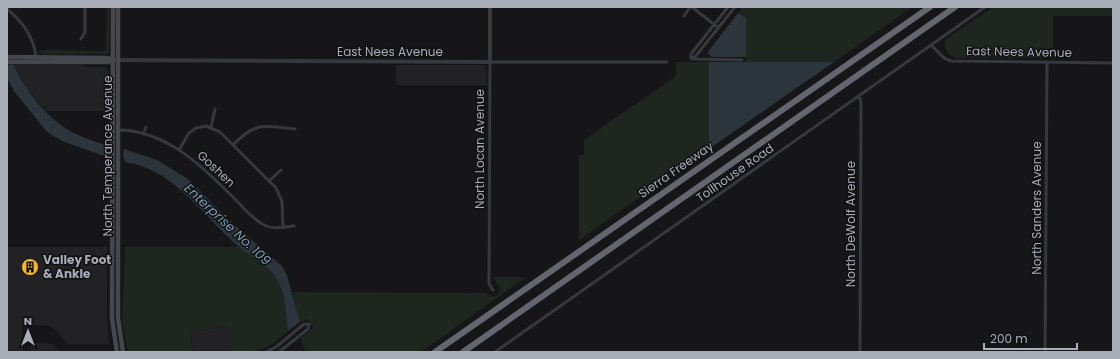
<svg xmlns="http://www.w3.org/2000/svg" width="1120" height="359" font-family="Poppins,sans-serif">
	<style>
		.built { fill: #222225 }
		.green { fill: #1e261f }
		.water { fill: #2c353c }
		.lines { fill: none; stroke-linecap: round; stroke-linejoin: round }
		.minor { stroke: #37383d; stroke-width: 3 }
		.tertiary { stroke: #37383d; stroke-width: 4 }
		.secondary { stroke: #45474d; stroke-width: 4.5 }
		.motorway { stroke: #63666e; stroke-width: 6 }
		.labels { text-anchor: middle; stroke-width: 3; stroke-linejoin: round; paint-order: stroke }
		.street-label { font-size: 12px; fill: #a8adb8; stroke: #111113 }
		.poi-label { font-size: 12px; font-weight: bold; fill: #a8adb8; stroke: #111113; text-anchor: start }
		.water-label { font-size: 13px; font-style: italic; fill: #7f9ab3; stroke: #111113 }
	</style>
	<rect width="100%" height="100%" fill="#161618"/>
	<path class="built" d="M 14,65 L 82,65 L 90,67 L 105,67 L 108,70 L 108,111 L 46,111 L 27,89 Z
		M 396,65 L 483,65 L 486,68 L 487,85 L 396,85 Z
		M 7,247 L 107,247 L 107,315 L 109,344 L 67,344 L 56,330 L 48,325 L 22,325 L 22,352 L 7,352 Z
		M 228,326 L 230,352 L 193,352 L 190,332 Z
		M 31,343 L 54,344 L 59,352 L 31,352 Z"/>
	<path class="green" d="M 107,7 L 110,7 L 109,50 L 107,54 L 42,54 L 39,52 L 39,50 L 104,51 L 106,49 Z
		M 742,7 L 912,7 L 834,62 L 746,62 L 746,18 L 738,13 Z
		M 993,7 L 1113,7 L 1113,16 L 1053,16 L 1053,58 L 957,58 C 947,56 943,49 946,39 Z
		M 676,62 L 709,62 L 709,149 L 579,240 L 579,155 L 584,155 L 584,140 L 676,76 Z
		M 125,247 L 240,247 L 267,267 L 275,276 L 279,284 L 285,306 L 288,331 C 265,352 259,352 230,352 L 227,326 L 190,332 L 193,352 L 128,352 L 122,323 Z
		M 493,277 L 526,277 L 421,352 L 305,352 L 301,338 L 313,328 L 307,319 L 300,322 L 292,292 L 485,293 L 493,297 L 499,294 L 500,287 Z"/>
	<path class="water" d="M 738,13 L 746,18 L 746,57 L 712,57 L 707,53 Z
		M 709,62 L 834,62 L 709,149 Z
		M 7,65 L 14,65 C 24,90 51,123 76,134 C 86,139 98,142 108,146 L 107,157 L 62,141 L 47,132 L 14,91 L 7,78 Z
		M 124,149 L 157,160 L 188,179 L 232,223 L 282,266 L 287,276 L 300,322 L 288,331 C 286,314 285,290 274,275 C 265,263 250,256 238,246 C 203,216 174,169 125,162 L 123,156 Z"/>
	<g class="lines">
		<path class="minor" d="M 692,7 L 716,26
			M 7,9 C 22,21 34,38 36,57
			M 684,16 L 690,7
			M 81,39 L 85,32 L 85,7
			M 931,45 L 944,58 L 951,61 L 1113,63
			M 691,58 L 695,57 L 735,7
			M 691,58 L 691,54 L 728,7
			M 692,59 L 742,60
			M 859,96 L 861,102 L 860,352
			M 211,127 L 215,109
			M 118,130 C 165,130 201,165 232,196 C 242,206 252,219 264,225 C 274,230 284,227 294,226
			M 143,134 L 146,127
			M 234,144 C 256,121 265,126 295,129
			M 179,150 L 189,133 L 196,128 L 206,126 L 220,132 L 276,188 L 282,201 L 283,228
			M 269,181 L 281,170
			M 493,290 L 489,284 L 490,62 L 667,62
			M 266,352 L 276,347 L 304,324 L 309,324 L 308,329 L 279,352
			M 495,352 L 985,7
			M 1045,352 L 1047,63"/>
		<path class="tertiary" d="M 113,60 L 490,62 L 490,7"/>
		<path class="secondary" d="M 113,7 L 112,319 L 117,352
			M 118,7 L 118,318 L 123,352
			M 7,57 L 108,58 L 113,60
			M 7,62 L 108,62 L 113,60"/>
		<path class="motorway" d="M 435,352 L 930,7
			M 463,352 L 955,7"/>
	</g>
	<defs>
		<g id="building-disc" transform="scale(0.9)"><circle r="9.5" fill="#f2b634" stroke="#111113"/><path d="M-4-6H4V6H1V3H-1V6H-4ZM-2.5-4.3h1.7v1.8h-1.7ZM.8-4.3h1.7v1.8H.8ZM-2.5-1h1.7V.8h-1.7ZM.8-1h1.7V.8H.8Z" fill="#111"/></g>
	</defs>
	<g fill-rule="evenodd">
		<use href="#building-disc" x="30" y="267"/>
	</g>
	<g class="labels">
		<g class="street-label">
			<text x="390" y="56">East Nees Avenue</text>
			<text transform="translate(1019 52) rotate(1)" y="4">East Nees Avenue</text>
			<text transform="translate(480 149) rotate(-90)" y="4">North Locan Avenue</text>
			<text transform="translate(108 156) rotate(-90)" y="4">North Temperance Avenue</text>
			<text transform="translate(216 169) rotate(43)" y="4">Goshen</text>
			<text transform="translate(676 170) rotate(-35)" y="4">Sierra Freeway</text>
			<text transform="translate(735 173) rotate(-35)" y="4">Tollhouse Road</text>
			<text transform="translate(1037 208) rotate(-90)" y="4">North Sanders Avenue</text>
			<text transform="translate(851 224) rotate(-90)" y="4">North DeWolf Avenue</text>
		</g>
		<g class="poi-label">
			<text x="43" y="264">Valley Foot<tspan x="43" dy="14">&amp; Ankle</tspan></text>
		</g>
		<g class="water-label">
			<text transform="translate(228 224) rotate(43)" y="5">Enterprise No. 109</text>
		</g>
	</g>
	<rect width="1120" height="359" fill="none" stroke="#a8adb8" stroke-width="16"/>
	<g transform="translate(28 331)" stroke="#111113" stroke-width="3" paint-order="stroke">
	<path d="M0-3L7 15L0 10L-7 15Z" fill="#a8adb8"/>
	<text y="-6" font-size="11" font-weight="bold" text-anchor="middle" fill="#a8adb8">N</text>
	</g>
	<path d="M984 343v6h93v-6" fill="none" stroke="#a8adb8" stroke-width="2"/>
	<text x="990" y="343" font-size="12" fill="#a8adb8" stroke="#111113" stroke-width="3" paint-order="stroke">200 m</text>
</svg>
